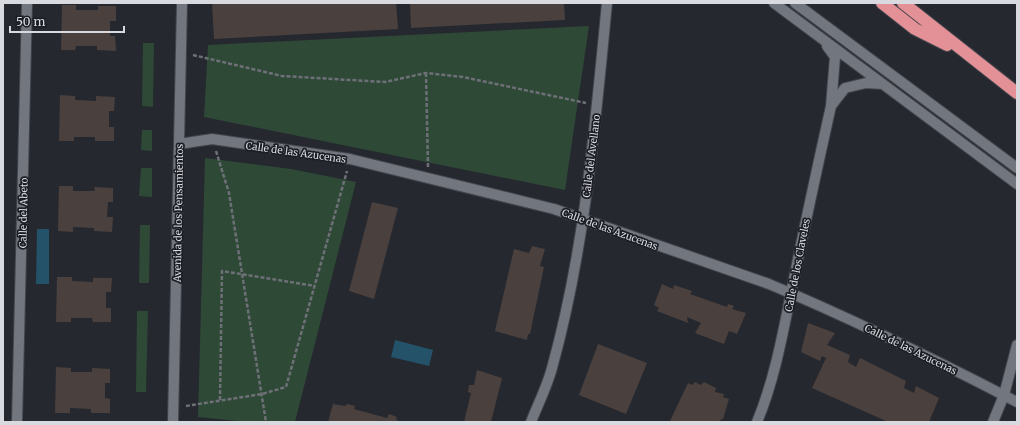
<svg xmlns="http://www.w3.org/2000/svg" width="1020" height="425" font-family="Merriweather,serif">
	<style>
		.green { fill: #2f4937 }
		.water { fill: #235269 }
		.building { fill: #4a403e }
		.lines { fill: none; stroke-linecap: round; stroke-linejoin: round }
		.minor-casing { stroke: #43454b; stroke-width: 12 }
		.highway-casing { stroke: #43454b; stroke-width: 14 }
		.path { stroke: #6e7077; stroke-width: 2.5; stroke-dasharray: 4 2; stroke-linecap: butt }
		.minor { stroke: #72767f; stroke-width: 10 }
		.highway { stroke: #e39197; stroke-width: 12 }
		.labels { text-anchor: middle; stroke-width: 3.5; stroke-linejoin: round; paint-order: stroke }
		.street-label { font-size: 10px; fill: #d8dadf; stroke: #1c1e25 }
	</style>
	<rect width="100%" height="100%" fill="#25282f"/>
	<path class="green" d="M 589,26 L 565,190 L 204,117 L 208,45 Z
		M 143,43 L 154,43 L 153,107 L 142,106 Z
		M 142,130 L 152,130 L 152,151 L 141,150 Z
		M 205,158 L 291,169 L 356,182 L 295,422 L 247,422 L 198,417 Z
		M 141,168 L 152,168 L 152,197 L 139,196 Z
		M 140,225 L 150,225 L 149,283 L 139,283 Z
		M 137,311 L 148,311 L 146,392 L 136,392 Z"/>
	<path class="water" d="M 37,229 L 49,229 L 49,284 L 36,284 Z
		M 395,340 L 433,350 L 429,366 L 391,357 Z"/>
	<path class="building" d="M 212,3 L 396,3 L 398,29 L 214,39 Z
		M 410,3 L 564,3 L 565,20 L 411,28 Z
		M 62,5 L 76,5 L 76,10 L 98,10 L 98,6 L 116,6 L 116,21 L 110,21 L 110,36 L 115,36 L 116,51 L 97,50 L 97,46 L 76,46 L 75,50 L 61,50 Z
		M 60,95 L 75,96 L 75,100 L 96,101 L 96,96 L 115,97 L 114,111 L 109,111 L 109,127 L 114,127 L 114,141 L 95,141 L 95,137 L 74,137 L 74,141 L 59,141 Z
		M 59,186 L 73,186 L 73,191 L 95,191 L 94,187 L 113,188 L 113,202 L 108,202 L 107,217 L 113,217 L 112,232 L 94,231 L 94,228 L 73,227 L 73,232 L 58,231 Z
		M 372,202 L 398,208 L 374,299 L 349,291 Z
		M 532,246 L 545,249 L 540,266 L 544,267 L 530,334 L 528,334 L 527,340 L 495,331 L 514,249 L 529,253 Z
		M 57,277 L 72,277 L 72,281 L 93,282 L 93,278 L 112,278 L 111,292 L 106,292 L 106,308 L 111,308 L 111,322 L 93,322 L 92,318 L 71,318 L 71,322 L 56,322 Z
		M 662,284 L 673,289 L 674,285 L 692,291 L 690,294 L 727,307 L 728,304 L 734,306 L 732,309 L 746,313 L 737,334 L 729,331 L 724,344 L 695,333 L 701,323 L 687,317 L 688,323 L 657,311 L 659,308 L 654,305 Z
		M 808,323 L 835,333 L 827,345 L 850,355 L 848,362 L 856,367 L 860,358 L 906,381 L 904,388 L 914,393 L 916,386 L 939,398 L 929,422 L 888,422 L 812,388 L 826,358 L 822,356 L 820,361 L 801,352 Z
		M 598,344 L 647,363 L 626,414 L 579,395 Z
		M 56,367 L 71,368 L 71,372 L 92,372 L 92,368 L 110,369 L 110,383 L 105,383 L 105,398 L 110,399 L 110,413 L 91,413 L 91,409 L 70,408 L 70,413 L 55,413 Z
		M 477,370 L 502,378 L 491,422 L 464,422 L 471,393 L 468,392 L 469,385 L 474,385 Z
		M 695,382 L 701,385 L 704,382 L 716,388 L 715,392 L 724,394 L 723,397 L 729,399 L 723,419 L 720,420 L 719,422 L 673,422 L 670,421 L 688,383 L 692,385 Z
		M 333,404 L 345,406 L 347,404 L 355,406 L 354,409 L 387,418 L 389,414 L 397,417 L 396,420 L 403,422 L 328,422 Z"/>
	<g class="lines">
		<g class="minor-casing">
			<path id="minor" d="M 774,3 L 1017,184
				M 795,3 L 1017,168
				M 827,46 L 835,57 L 831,106 L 845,88 L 866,83 L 883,84
				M 179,144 L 212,139 L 350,159 L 554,209 L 769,284 C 853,319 936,360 1017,402
				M 17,422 L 27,3
				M 173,422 L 182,3
				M 531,422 C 538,404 547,387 552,368 C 585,249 595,126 607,3
				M 757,422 C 777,374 785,320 796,269 C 807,214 819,160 831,106
				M 993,422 L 1004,395 L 1017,345"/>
		</g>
		<g class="highway-casing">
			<path id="highway" d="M 882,3 L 915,29 L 947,45
				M 903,3 L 1017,93"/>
		</g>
		<path class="path" d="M 193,55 L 282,76 L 385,82 L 426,73 L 463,77 L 586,103
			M 426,73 L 428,167
			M 216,151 L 229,193 L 266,422
			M 220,400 L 222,271 L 315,286
			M 186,406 L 262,394 L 286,387 L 347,171"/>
		<use href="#minor" class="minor"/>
		<use href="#highway" class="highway"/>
	</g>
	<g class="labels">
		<g class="street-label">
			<text transform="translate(296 152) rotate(8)" y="4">Calle de las Azucenas</text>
			<text transform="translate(591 156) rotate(-83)" y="4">Calle del Avellano</text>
			<text transform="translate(23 213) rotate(-89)" y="4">Calle del Abeto</text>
			<text transform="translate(178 213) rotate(-89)" y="4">Avenida de los Pensamientos</text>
			<text transform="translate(610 229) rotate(20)" y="4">Calle de las Azucenas</text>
			<text transform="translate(797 265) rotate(-79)" y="4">Calle de los Claveles</text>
			<text transform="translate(911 349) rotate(26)" y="4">Calle de las Azucenas</text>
		</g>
	</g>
	<rect width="1020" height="425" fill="none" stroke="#d8dadf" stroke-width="8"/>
	<path d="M10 26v6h114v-6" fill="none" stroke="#d8dadf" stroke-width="2"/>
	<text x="16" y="26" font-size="12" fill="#d8dadf" stroke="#1c1e25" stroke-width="3" paint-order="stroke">50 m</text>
</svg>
